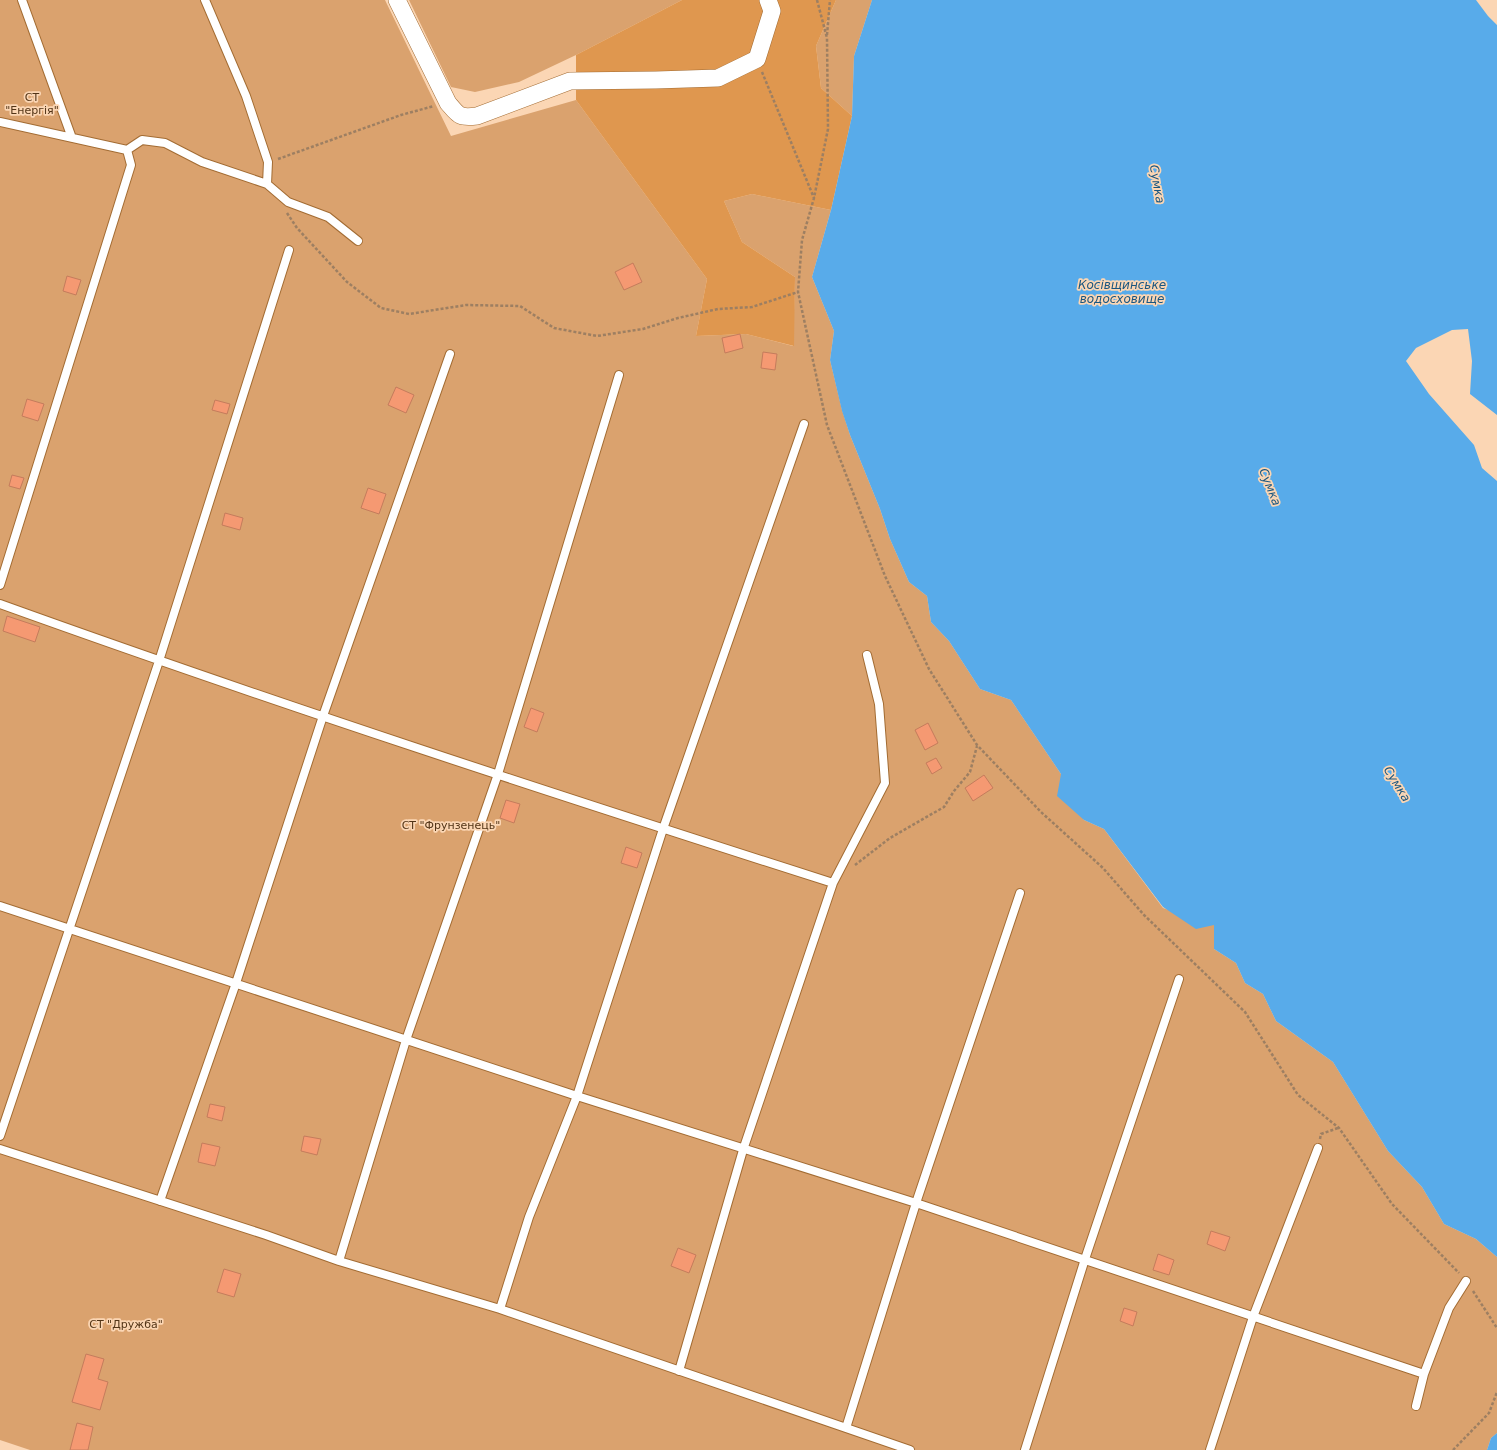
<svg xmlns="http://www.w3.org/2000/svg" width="1497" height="1450" font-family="'DejaVu Sans',sans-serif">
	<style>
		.green { fill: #daa26e }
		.forest { fill: #df974f }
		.water { fill: #58abea }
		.building { fill: #f59972; stroke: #c47c5c }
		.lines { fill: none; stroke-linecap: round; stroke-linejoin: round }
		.lane-casing { stroke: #a36c33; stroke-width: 10 }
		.street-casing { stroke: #a36c33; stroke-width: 18 }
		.path { stroke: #9d7f62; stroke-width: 2.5; stroke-dasharray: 3 2; stroke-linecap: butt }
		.lane { stroke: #fff; stroke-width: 8 }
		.street { stroke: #fff; stroke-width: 17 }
		.labels { text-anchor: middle; stroke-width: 3.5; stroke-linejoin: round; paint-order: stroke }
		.park-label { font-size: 11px; fill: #523416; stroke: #fbd6b4 }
		.water-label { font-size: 12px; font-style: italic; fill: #19557f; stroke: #fbd6b4 }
	</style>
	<rect width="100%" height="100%" fill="#fbd6b4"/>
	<path class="green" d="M 0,0 L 385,0 L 451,136 L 576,100 L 707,279 L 696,336 L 746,334 L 793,346 L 795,277 L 742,242 L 724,201 L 752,194 L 831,210 L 812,277 L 834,331 L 830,360 L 842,410 L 850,435 L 880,509 L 890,539 L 909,582 L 927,596 L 931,622 L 949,641 L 980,689 L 1011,700 L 1061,774 L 1084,820 L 1104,829 L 1163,908 L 1214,925 L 1214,949 L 1236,963 L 1245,983 L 1263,994 L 1276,1021 L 1333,1062 L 1388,1151 L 1422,1187 L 1444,1224 L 1476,1239 L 1497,1257 L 1497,1433 L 1491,1438 L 1487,1450 L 30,1450 L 0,1440 Z
		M 409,0 L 682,0 L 576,55 L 519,82 L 475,92 L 451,87 Z
		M 836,0 L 872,0 L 854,56 L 852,116 L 821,88 L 816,46 Z"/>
	<path class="forest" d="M 682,0 L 836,0 L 816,46 L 821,88 L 852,116 L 831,210 L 752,194 L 724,201 L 742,242 L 795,277 L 794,346 L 746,334 L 696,336 L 707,279 L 576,100 L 576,55 Z"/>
	<path class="water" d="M 872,0 L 1476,0 L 1488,16 L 1497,25 L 1497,415 L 1470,394 L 1472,361 L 1468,329 L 1452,330 L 1416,348 L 1406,361 L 1429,394 L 1474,445 L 1482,468 L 1497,481 L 1497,1257 L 1476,1239 L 1444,1224 L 1422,1187 L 1388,1151 L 1333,1062 L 1276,1021 L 1263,994 L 1245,983 L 1236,963 L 1214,949 L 1214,925 L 1196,929 L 1163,907 L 1104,829 L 1084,820 L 1057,796 L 1061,774 L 1011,700 L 980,689 L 949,641 L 931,622 L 927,596 L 909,582 L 890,539 L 880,509 L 850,435 L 842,411 L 830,360 L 834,331 L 812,277 L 831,210 L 852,116 L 854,56 Z
		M 1497,1433 L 1497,1450 L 1487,1450 L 1491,1438 Z"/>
	<path class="building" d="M 633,263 L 642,282 L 624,290 L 615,272 Z
		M 67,276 L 81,280 L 76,295 L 63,291 Z
		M 740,334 L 743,348 L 725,353 L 722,338 Z
		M 763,352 L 777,354 L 775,370 L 761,368 Z
		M 396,387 L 414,395 L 406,413 L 388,405 Z
		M 27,399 L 44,404 L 38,421 L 22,416 Z
		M 215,400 L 230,404 L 227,414 L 212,410 Z
		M 12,475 L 24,478 L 20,489 L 9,486 Z
		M 368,488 L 386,494 L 379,514 L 361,508 Z
		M 225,513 L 243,518 L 240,530 L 222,525 Z
		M 7,616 L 40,627 L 35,642 L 3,631 Z
		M 531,708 L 544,713 L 537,732 L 524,727 Z
		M 928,723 L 938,743 L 925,750 L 915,730 Z
		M 936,758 L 942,768 L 932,774 L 926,763 Z
		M 984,775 L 993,788 L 973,801 L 965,788 Z
		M 506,800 L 520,804 L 514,823 L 500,818 Z
		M 626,847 L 642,853 L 637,868 L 621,863 Z
		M 210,1104 L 225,1107 L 222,1121 L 207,1117 Z
		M 304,1136 L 321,1139 L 317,1155 L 301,1151 Z
		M 202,1143 L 220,1147 L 215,1166 L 198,1162 Z
		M 1211,1231 L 1230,1237 L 1225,1251 L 1207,1244 Z
		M 678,1248 L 696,1255 L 689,1273 L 671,1266 Z
		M 1158,1254 L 1174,1260 L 1169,1275 L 1153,1270 Z
		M 224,1269 L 241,1274 L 234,1297 L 217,1292 Z
		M 1124,1308 L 1137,1312 L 1133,1326 L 1120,1321 Z
		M 86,1354 L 104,1359 L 98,1379 L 108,1382 L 100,1410 L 72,1402 Z
		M 77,1423 L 93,1427 L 88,1450 L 70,1450 Z"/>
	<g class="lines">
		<g class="lane-casing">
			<path id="lane" d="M 22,0 L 72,138
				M 205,0 L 246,96 L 268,162 L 267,184 L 288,202 L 328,217 L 358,241
				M 0,122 L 127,150 L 131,165 L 0,585
				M 127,150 L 142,140 L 165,143 L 202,162 L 267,184
				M 0,604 C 275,703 554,794 833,883
				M 0,906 L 577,1096 L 663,829 L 804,424
				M 0,1136 L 159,661 L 289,250
				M 0,1149 L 266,1235 L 339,1261 L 500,1309 L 910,1450
				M 160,1201 L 236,983 L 323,716 L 450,354
				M 339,1261 L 406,1040 L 498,774 L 619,375
				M 500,1309 L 529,1217 L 577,1096 L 916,1203 L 1424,1374
				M 679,1371 L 743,1150 L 833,883 L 885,783 L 879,704 L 867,655
				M 1416,1406 L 1424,1374 L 1449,1308 L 1466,1281
				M 846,1428 L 916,1203 L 1020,893
				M 1025,1450 L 1085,1259 L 1179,979
				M 1210,1450 L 1253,1317 L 1318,1148"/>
		</g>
		<g class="street-casing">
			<path id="street" d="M 397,0 L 448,103 C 459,116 459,118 477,116 L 570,81 L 656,80 L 718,78 L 757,59 L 772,11 L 768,0"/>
		</g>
		<path class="path" d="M 817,0 L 827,38 L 828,129 L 814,198 L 802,240 L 798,292 L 827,425 L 885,576 L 929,669 L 977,745 L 1041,812 L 1103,868 L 1144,915 L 1245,1012 L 1298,1095 L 1339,1128 L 1392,1204 L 1459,1273
			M 827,35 L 830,0
			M 762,72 L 814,198
			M 278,159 L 401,115 L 434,106
			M 287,213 L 297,228 L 347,282 L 381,308 L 409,314 L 466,305 L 520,306 L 554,328 L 597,336 L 643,329 L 678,318 L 718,309 L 752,307 L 798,292
			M 855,865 L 890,838 L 944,807 L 954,791 L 970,772 L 977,746
			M 1320,1139 L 1321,1134 L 1338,1128
			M 1473,1291 L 1497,1328
			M 1453,1450 L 1489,1413 L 1497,1392"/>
		<use href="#lane" class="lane"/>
		<use href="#street" class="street"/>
	</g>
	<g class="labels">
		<g class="park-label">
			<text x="32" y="101">СТ<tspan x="32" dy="13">"Енергія"</tspan></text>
			<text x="451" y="829">СТ "Фрунзенець"</text>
			<text x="126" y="1328">СТ "Дружба"</text>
		</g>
		<g class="water-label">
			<text transform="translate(1157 184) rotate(80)" y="4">Сумка</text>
			<text x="1122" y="289">Косівщинське<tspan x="1122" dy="14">водосховище</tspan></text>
			<text transform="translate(1270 487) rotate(68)" y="4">Сумка</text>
			<text transform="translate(1397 784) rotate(58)" y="4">Сумка</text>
		</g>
	</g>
</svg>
